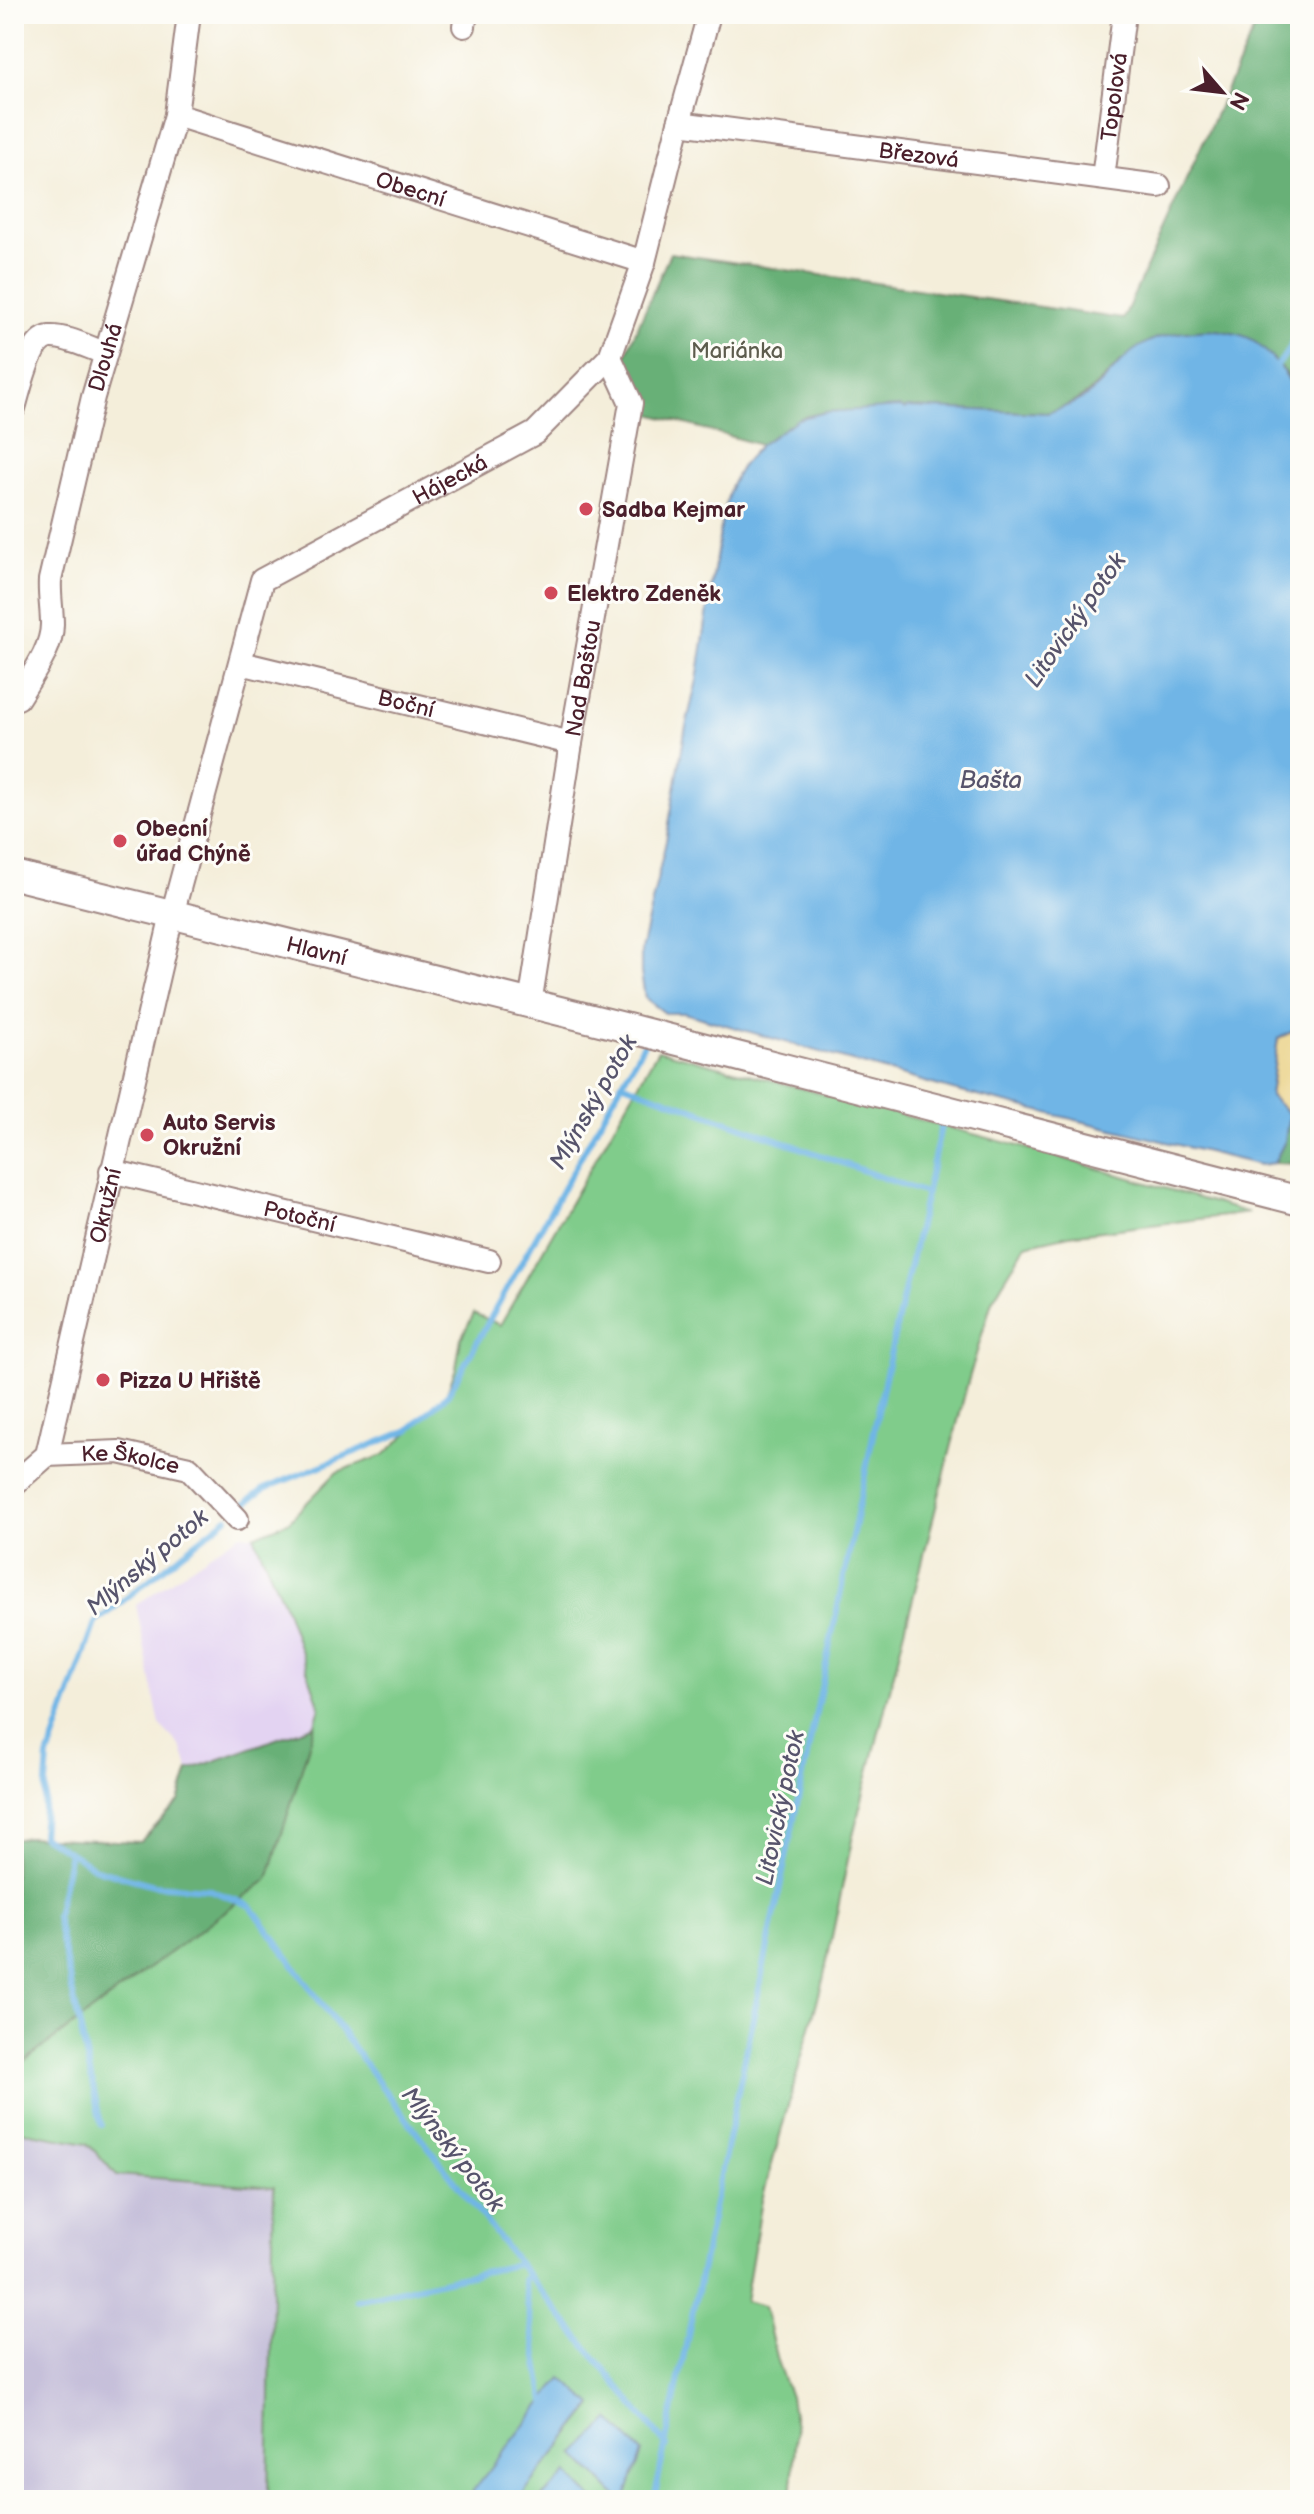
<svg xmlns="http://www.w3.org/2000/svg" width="1314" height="2514" font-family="'Balsamiq Sans',sans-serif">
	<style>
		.built { fill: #e3d3f2 }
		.industrial { fill: #c6c0da }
		.green { fill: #80cc8b; stroke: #65765b; stroke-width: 2 }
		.forest { fill: #68b077; stroke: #596851; stroke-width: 2 }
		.sand { fill: #eeda9e; stroke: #9c7c64; stroke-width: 2 }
		.water { fill: #6fb5e6; stroke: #5c6a88; stroke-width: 2 }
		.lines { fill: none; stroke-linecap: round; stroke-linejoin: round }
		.stream { stroke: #6fb5e6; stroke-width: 6 }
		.minor-casing { stroke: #9f8682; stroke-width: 26 }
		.tertiary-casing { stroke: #9f8682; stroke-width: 32 }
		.minor { stroke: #fff; stroke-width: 22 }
		.tertiary { stroke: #fff; stroke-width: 28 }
		.poi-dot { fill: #d1495b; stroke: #fdfcf7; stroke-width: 3 }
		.labels { text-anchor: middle; stroke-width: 6; stroke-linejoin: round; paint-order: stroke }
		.street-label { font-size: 22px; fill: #4a1f2b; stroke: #fdfcf7 }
		.park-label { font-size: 22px; fill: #5d5c4d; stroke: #fdfcf7 }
		.poi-label { font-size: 22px; font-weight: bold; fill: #4a1f2b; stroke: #fdfcf7; text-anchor: start }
		.water-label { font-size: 24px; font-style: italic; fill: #57546c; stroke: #fdfcf7 }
	</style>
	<rect width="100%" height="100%" fill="#fdfcf7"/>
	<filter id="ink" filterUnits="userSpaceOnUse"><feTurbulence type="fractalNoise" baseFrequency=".0125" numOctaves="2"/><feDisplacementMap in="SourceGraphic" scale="16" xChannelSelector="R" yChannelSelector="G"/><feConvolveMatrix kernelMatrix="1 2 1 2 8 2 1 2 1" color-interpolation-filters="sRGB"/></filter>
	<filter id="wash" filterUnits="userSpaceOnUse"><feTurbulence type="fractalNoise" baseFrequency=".006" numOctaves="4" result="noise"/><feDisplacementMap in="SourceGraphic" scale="32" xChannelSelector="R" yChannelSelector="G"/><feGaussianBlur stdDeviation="1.8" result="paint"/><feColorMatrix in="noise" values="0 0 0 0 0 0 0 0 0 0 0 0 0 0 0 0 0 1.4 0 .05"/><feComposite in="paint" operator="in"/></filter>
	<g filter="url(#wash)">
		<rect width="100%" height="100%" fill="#f4eeda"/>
		<path class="built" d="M 240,1534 L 254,1536 L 285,1607 L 320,1707 L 315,1725 L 189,1770 L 181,1747 L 160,1725 L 136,1605 Z"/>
		<path class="industrial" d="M 14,2131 L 87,2143 L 117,2175 L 274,2187 L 268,2500 L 14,2500 Z"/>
		<path class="green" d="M 658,1050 L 1052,1155 L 1249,1213 L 1069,1235 L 1026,1245 L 992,1301 L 967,1385 L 853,1835 L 823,1980 L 762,2200 L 745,2301 L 764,2306 L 777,2361 L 790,2397 L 796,2432 L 791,2500 L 625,2500 L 642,2452 L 575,2454 L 620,2500 L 594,2500 L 568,2473 L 542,2497 L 545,2500 L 518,2500 L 593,2406 L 472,2493 L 480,2500 L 268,2500 L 274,2187 L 117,2175 L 87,2143 L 14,2130 L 14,2069 L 268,1879 L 320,1707 L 285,1607 L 254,1536 L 288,1522 L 337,1472 L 384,1455 L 444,1400 L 456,1368 L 461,1338 L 474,1313 L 500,1325 Z"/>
		<path class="forest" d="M 1261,14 L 1300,14 L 1300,407 L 1297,403 C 1300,381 1272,358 1256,345 L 1121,361 C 1097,387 1081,403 1047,413 L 907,407 L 905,410 L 826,412 L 803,417 L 760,445 L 643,412 L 625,356 L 670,253 L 1123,319 Z
			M 1300,1105 L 1300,1164 L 1274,1163 L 1285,1141 L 1289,1114 Z
			M 315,1725 L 268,1879 L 14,2069 L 14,1840 L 27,1837 L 140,1842 L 179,1802 L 189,1770 Z"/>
		<path class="sand" d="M 1296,1030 L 1300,1036 L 1300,1105 L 1289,1114 L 1270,1096 L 1278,1038 Z"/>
		<path class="water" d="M 1218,330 C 1230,333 1246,334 1255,342 C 1273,356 1286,374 1298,395 L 1297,403 L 1300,407 L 1300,991 L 1296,1030 L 1278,1038 L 1270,1096 L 1289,1114 L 1285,1141 L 1274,1163 L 1260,1165 L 953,1090 L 684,1013 L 665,1013 L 645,998 L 641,973 L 641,950 L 666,841 L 685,731 L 697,680 L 722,519 L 731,485 L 743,464 L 760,445 L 798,419 L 826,412 L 900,407 L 905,409 L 907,407 L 1047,413 C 1063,408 1080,402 1093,391 C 1109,378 1120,358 1139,347 C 1164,331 1190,331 1218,330 Z
			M 562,2378 L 593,2405 L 518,2500 L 480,2500 L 472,2492 Z
			M 610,2419 L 642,2452 L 625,2500 L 620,2500 L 575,2454 Z
			M 568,2473 L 594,2500 L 545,2500 L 542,2497 Z"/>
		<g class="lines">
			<path class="stream" d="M 1275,369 L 1290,348 L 1300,323
				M 621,1083 L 925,1193
				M 236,1511 L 264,1489 L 409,1430 L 448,1394 L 645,1042
				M 227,1518 L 95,1623 L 48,1757 L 42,1836 L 99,1870 L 154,1885 L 208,1889 L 251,1906 L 379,2083 L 519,2264 L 667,2446
				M 70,1853 L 56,1916 L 101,2124
				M 528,2275 L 523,2280 L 546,2407
				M 356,2300 L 519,2264
				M 654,2500 L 884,1382 L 942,1122"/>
		</g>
	</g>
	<g filter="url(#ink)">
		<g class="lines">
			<g class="minor-casing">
				<g id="minor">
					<path d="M 464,26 L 466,14"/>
					<path id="s1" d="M 176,115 L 644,262"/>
					<path id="s2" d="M 679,123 L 1159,186"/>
					<path id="s3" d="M 1103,178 L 1124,14"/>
					<path d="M 14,408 C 20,390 29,339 50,337 C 67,336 89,348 105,353"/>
					<path id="s4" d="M 241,663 L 571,743"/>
					<path id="s5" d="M 18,698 C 31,676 52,650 52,624 C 52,609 49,595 50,580 L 93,397 L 176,115 L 189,14"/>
					<path id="s6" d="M 530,1004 L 571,743 L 631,403 L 610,357"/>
					<path id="s7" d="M 111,1171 L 489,1261"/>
					<path id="s8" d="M 47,1455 L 119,1452 L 189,1468 L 237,1519"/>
					<path id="s9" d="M 14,1484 L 47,1455 L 172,915 L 262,580 L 535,433 L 610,357 L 644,262 L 679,123 L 709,14"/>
				</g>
			</g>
			<g class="tertiary-casing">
				<g id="tertiary">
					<path id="s10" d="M 14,875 L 620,1026 L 1300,1201"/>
				</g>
			</g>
			<use href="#minor" class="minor"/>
			<use href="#tertiary" class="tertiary"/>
		</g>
	</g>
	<g class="poi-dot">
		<circle cx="586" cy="509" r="8"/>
		<circle cx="551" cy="593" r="8"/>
		<circle cx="120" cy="841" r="8"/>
		<circle cx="147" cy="1135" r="8"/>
		<circle cx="103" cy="1380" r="8"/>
	</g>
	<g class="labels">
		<g class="street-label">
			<text dy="8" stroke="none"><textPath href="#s3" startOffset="82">Topolová</textPath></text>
			<text dy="8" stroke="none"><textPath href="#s2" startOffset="242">Březová</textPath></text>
			<text dy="8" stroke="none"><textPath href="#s1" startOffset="246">Obecní</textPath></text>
			<text dy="8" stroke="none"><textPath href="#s5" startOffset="356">Dlouhá</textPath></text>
			<text dy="8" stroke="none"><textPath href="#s9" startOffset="1158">Hájecká</textPath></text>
			<text dy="8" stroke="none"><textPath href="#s6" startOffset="330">Nad Baštou</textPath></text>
			<text dy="8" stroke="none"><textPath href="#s4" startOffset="170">Boční</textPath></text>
			<text dy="8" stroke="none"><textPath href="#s10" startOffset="312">Hlavní</textPath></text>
			<text dy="8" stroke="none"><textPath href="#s9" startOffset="300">Okružní</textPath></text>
			<text dy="8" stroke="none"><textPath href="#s7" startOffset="194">Potoční</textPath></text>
			<text dy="8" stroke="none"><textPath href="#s8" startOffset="84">Ke Školce</textPath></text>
		</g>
		<g class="park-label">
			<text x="737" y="358">Mariánka</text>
		</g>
		<g class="poi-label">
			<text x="602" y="517">Sadba Kejmar</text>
			<text x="567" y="601">Elektro Zdeněk</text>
			<text x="136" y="836">Obecní<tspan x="136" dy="25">úřad Chýně</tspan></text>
			<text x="163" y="1130">Auto Servis<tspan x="163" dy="25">Okružní</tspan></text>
			<text x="119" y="1388">Pizza U Hřiště</text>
		</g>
		<g class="water-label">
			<text transform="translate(1075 620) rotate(-55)" y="8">Litovický potok</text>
			<text x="991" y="788">Bašta</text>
			<text transform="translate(593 1102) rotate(-60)" y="8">Mlýnský potok</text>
			<text transform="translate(147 1562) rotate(-40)" y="8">Mlýnský potok</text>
			<text transform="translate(780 1808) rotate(-78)" y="8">Litovický potok</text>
			<text transform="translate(453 2149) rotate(52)" y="8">Mlýnský potok</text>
		</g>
	</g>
	<rect width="1314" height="2514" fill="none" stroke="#fdfcf7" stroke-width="48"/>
	<g transform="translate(1222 92) rotate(118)" stroke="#fdfcf7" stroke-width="6" paint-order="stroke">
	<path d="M0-6L14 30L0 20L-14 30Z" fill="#4a1f2b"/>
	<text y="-12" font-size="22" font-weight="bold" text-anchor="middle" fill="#4a1f2b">N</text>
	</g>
</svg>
